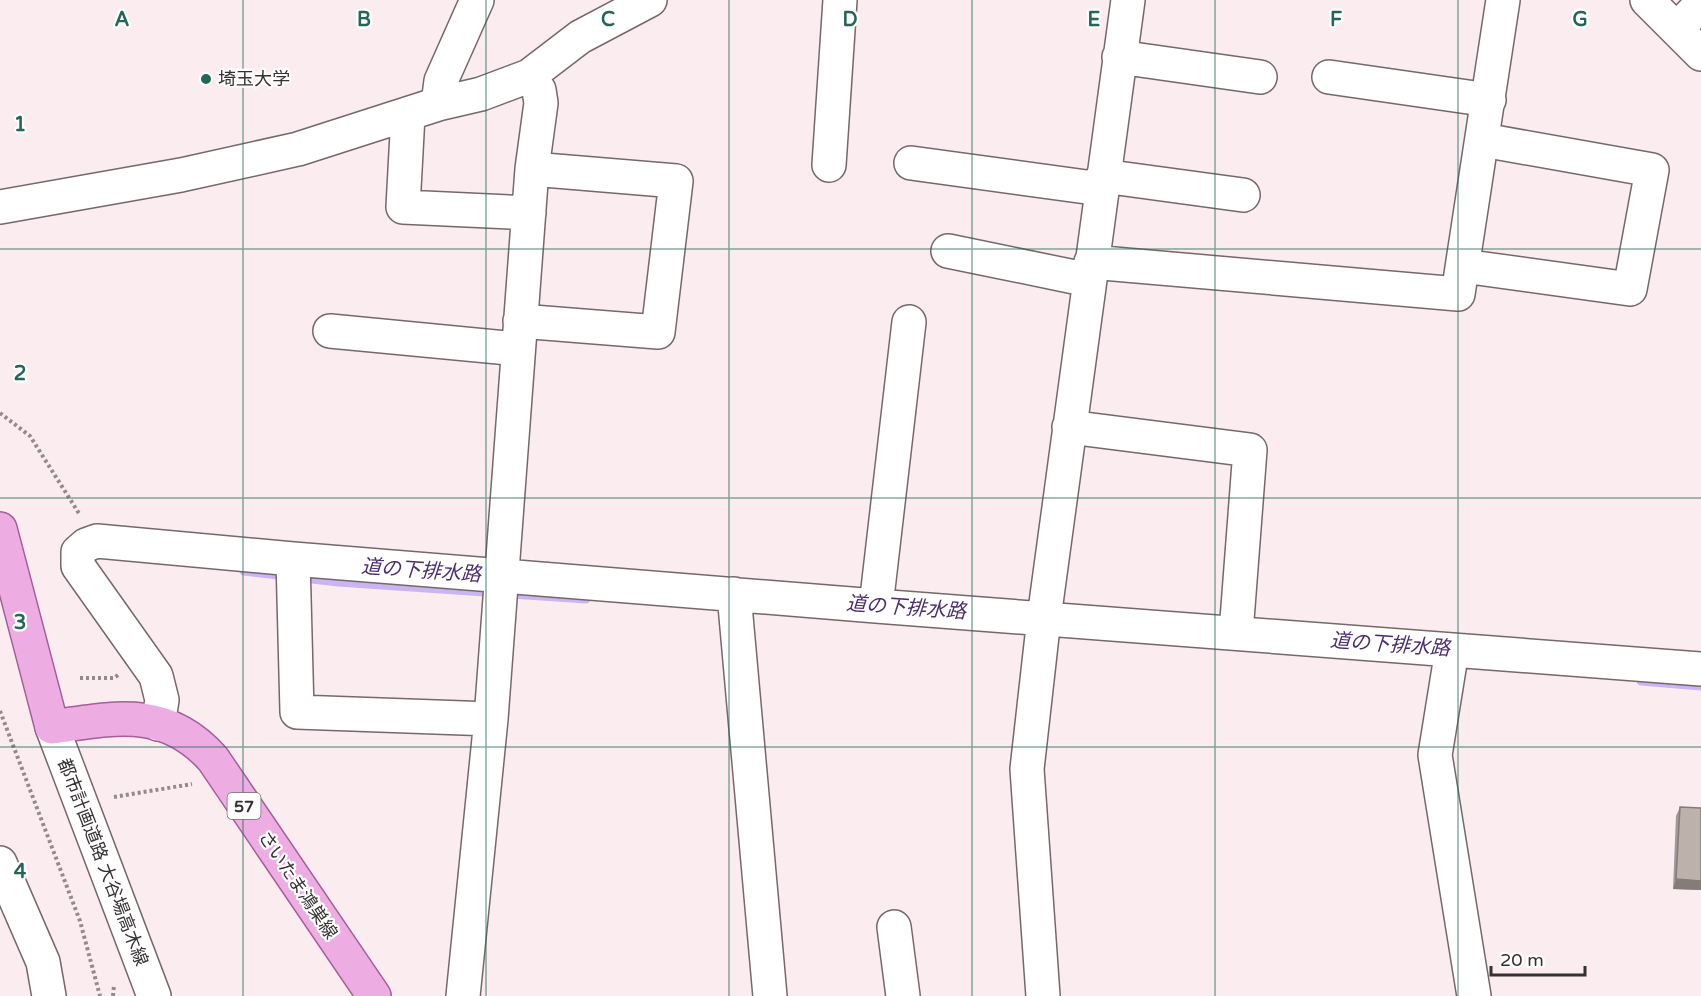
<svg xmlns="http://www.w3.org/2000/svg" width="1701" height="996" font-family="'Varela Round','Noto Sans JP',sans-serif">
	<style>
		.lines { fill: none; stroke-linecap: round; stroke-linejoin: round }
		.stream { stroke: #c9b5f1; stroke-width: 9 }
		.minor-casing { stroke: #74686a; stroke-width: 36 }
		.major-casing { stroke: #a55e98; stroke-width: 36 }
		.path { stroke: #938a8c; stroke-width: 4; stroke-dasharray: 3 3; stroke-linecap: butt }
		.minor { stroke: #fff; stroke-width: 33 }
		.major { stroke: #eeade2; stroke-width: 33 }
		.wall { fill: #a39894 }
		.shaded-wall { fill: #847c78 }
		.building { fill: #bdb1ac; stroke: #847c78; stroke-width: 1.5 }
		.grid { fill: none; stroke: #216659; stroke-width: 1.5; stroke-opacity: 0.55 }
		.poi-dot { fill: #216659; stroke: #fff; stroke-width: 2 }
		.labels { text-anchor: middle; stroke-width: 4.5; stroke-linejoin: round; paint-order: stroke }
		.shield { fill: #fff; stroke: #726e6f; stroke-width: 1.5 }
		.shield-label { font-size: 16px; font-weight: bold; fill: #353031 }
		.poi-label { font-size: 18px; fill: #353031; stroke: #fff; text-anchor: start }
		.street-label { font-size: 18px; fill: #353031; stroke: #fff }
		.water-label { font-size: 20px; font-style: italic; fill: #492b71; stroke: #fff }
		.grid-label { font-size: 20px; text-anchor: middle; font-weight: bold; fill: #216659; stroke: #fff; stroke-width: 4.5; stroke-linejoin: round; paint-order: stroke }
	</style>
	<rect width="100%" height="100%" fill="#fbedef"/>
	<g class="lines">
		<path class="stream" d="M 244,571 L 338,582 L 586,599
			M 1641,681 L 1701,686"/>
		<g class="minor-casing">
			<path id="minor" d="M 1647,0 L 1701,54
				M 1677,29 L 1701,4
				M 1119,57 L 1260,77
				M 1329,77 L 1489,100
				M 438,104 L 481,94 L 529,76 L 580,37 L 650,0
				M 408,115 L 403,207 L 529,213
				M 911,163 L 1101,189
				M 829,165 L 840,0
				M 1103,176 L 1243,195
				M 0,207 L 181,175 L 298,149 L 438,104 L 441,81 L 477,0
				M 948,251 L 1089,280
				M 1091,262 L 1458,294 L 1503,0
				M 1463,266 L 1630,289 L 1652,170 L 1483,140
				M 520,321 L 658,332 L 676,181 L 532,169
				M 330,331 L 518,349
				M 1069,427 L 1250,450 L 1236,633
				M 293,559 L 297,712 L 491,719
				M 734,594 L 770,996
				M 876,606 L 909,322
				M 1452,650 L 1435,755 L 1474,996
				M 158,724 L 162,700 L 156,676 L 78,566 L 78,552 L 86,545 L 97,541 L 293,559 L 876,606 L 1701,669
				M 52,727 L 154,996
				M 0,863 L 43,962 L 49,996
				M 894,927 L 903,996
				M 463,996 L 491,719 L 532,169 L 541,103 L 539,90 L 529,76
				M 1043,996 L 1027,769 L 1044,618 L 1128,0"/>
		</g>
		<g class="major-casing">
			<path id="major" d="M 0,529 L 52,727 C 115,718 166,706 213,759 L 374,996"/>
		</g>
		<path class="path" d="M 0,413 L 30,436 L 80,515
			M 80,678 L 114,678 L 118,675
			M 0,711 L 80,921 L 100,996
			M 114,797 L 192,784
			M 113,996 L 114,985"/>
		<use href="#minor" class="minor"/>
		<use href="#major" class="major"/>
	</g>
	<path class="wall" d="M 1680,807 L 1701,808 L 1701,890 L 1673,889 L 1676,816 Z"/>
	<path class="shaded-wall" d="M 1676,879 L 1701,881 L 1701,890 L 1673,889 Z"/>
	<path class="building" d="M 1680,807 L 1701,808 L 1701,881 L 1676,879 Z"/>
	<path class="grid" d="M 243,0 L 243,996M 486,0 L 486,996M 729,0 L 729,996M 972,0 L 972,996M 1215,0 L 1215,996M 1458,0 L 1458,996M 0,249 L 1701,249M 0,498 L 1701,498M 0,747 L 1701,747"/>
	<circle class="poi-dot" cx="206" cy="79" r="6"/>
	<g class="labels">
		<rect class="shield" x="227.5" y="793" width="33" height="26" rx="4.5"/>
		<g class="shield-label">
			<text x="244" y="812">57</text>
		</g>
		<g class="poi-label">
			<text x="218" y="85">埼玉大学</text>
		</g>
		<g class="street-label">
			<text transform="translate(103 862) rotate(69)" y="6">都市計画道路 大谷場高木線</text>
			<text transform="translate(298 885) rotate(56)" y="6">さいたま鴻巣線</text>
		</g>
		<g class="water-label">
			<text transform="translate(421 570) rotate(4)" y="7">道の下排水路</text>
			<text transform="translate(906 607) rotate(4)" y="7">道の下排水路</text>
			<text transform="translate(1390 644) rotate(4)" y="7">道の下排水路</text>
		</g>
	</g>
	<g class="grid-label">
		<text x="122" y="26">A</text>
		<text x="364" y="26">B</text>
		<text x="608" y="26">C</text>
		<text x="850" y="26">D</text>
		<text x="1094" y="26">E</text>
		<text x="1336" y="26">F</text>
		<text x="1580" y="26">G</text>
		<text x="20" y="131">1</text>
		<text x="20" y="380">2</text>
		<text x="20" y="629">3</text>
		<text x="20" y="878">4</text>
	</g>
	<path d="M1491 966v9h94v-9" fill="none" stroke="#353031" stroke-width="3"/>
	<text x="1500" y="966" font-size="18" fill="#353031" stroke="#ffffff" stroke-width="4.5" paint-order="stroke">20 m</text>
</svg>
